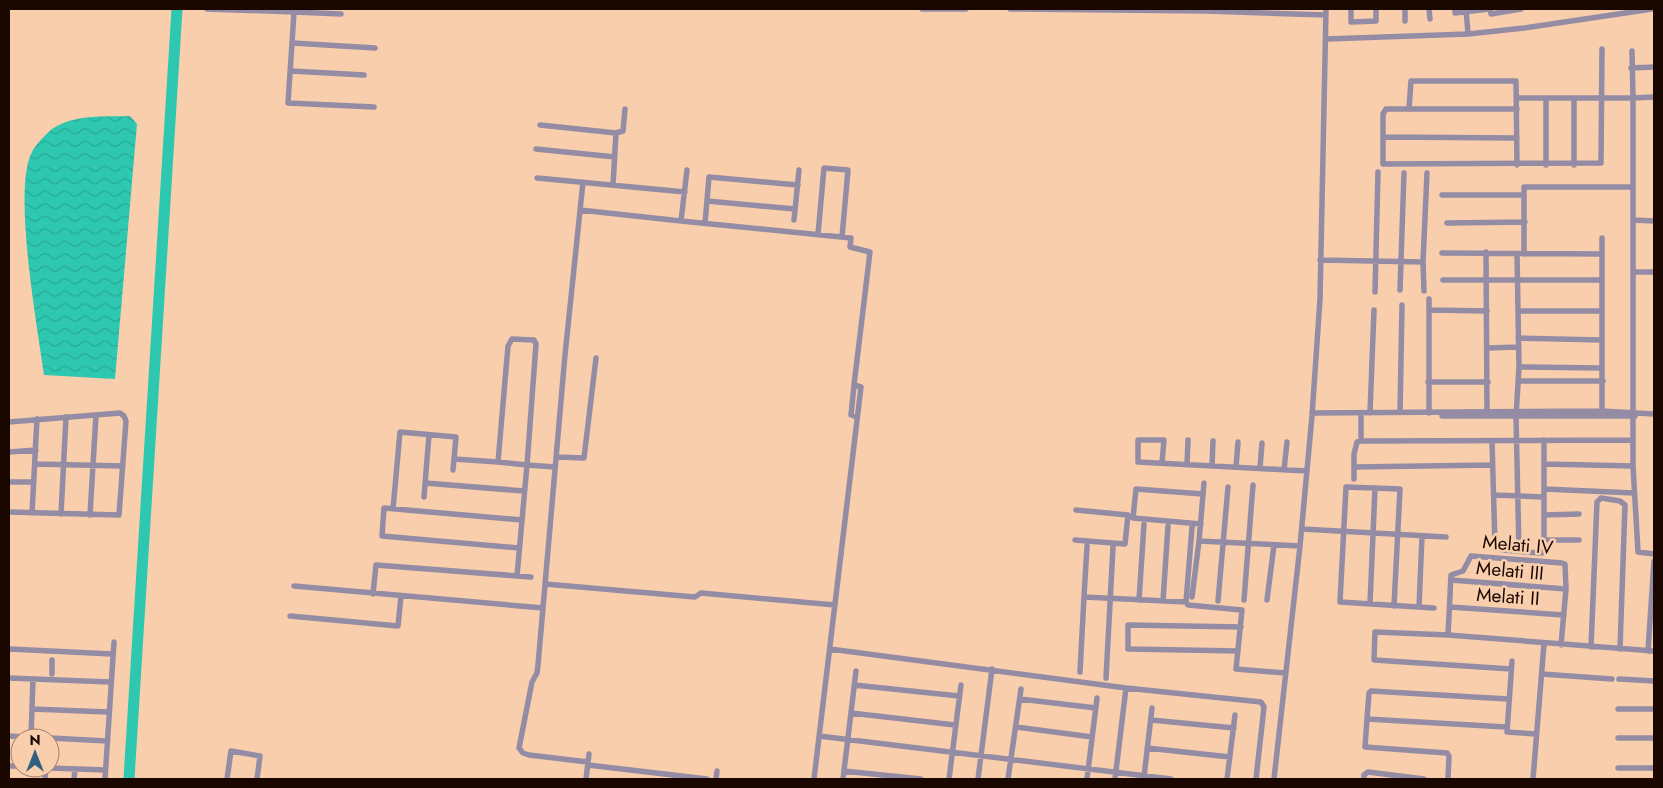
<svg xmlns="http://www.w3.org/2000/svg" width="1663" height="788" font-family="Jost,sans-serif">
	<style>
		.water { fill: url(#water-waves) }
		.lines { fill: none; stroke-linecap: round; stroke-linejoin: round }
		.river { stroke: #2ec8b0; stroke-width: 11 }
		.minor { stroke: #938ca4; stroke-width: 5.5 }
		.labels { text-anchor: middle; stroke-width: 5; stroke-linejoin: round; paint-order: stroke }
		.street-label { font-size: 19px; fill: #190700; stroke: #f9cead }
	</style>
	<defs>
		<pattern id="water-waves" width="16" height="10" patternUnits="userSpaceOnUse" patternTransform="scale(1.25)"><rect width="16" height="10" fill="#2ec8b0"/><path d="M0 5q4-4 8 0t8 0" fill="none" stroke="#28aa96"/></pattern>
	</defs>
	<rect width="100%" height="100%" fill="#f9cead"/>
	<path class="water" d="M 130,116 L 137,124 L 115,379 L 44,375 C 38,330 12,189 32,152 C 35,145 46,134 52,129 C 74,114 104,117 130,116 Z"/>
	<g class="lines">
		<path class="river" d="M 129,779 L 177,9"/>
		<path class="minor" d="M 207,9 L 294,12 L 292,43
			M 922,9 L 966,9
			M 1010,9 L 1206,11 L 1326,15
			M 1351,9 L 1351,22 L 1376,21 L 1376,9
			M 1405,9 L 1405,21
			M 1429,9 L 1430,19
			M 1455,9 L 1455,13 L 1489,9
			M 1466,9 L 1468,34
			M 1490,9 L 1491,14 L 1521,9
			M 294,12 L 341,14
			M 1326,39 L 1468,34 L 1524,28 L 1652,9
			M 1631,68 L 1654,67
			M 291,71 L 364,75
			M 1654,97 L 1633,98 L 1633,466 L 1638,552 L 1654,554
			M 1517,98 L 1633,98 L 1632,51
			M 1546,98 L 1546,165
			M 374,107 L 288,103 L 292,43 L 375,48
			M 1409,109 L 1411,81 L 1516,81 L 1517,165
			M 1517,109 L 1386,109 L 1383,114 L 1383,164 L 1601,163 L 1602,49
			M 540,125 L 616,133
			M 1383,137 L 1517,138
			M 536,149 L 615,157
			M 1574,165 L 1574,98
			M 537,178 L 685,192
			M 583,182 L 565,355 L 538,665 L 537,673 L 532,682 L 519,748 L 523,753 L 529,755 L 588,762
			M 613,185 L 616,133 L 623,131 L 625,109
			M 1442,195 L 1524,195
			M 707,201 L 795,209
			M 580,210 L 681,221 L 687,170
			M 794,220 L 799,170
			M 1634,220 L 1654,221
			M 681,221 L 851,238 L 850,247 L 870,252 L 854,385 L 861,387 L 814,779
			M 705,223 L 709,177 L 798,185
			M 1447,223 L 1525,222
			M 818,234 L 824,168 L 848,170 L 842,237
			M 1486,252 L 1487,412
			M 1442,253 L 1602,254
			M 1517,254 L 1519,367 L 1516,417 L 1519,551
			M 1524,254 L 1524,187 L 1633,187
			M 1320,260 L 1423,262 L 1427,173
			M 1423,262 L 1424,291
			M 1633,272 L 1654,272
			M 1443,280 L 1602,280
			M 1400,290 L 1404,173
			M 1375,292 L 1378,172
			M 1430,310 L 1487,311
			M 1518,311 L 1602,311
			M 1518,338 L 1602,340
			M 1487,348 L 1519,347
			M 1519,367 L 1602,368
			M 1518,381 L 1603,381
			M 1428,382 L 1488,382
			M 854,385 L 851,415 L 857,417
			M 1602,411 L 1602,238
			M 1312,413 L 1602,411 L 1654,414
			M 1370,413 L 1374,310
			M 1400,413 L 1402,305
			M 1429,413 L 1429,299
			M 1442,416 L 1635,416
			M 9,422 L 120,413 L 124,416 L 126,421 L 119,515 L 9,512
			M 1361,441 L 1361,417
			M 1492,441 L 1495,546 L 1503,550 L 1538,553 L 1542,553 L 1544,545 L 1544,440
			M 9,452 L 36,450
			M 556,457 L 584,458 L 596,358
			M 454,459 L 498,462
			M 1162,463 L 1164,440 L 1138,440 L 1138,462 C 1194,465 1251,468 1307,471
			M 35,464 L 123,466
			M 1544,464 L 1633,466
			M 1187,465 L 1188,440
			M 1212,466 L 1213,441
			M 1236,467 L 1238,442
			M 1354,467 L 1492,465
			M 1260,468 L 1262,443
			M 1284,470 L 1287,442
			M 1354,479 L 1354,454 L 1357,442 L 1361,441 L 1633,440
			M 9,482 L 34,482
			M 425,483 L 524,491
			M 1544,489 L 1634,493
			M 1494,495 L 1544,497
			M 424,497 L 429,435
			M 393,509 L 400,432 L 456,437 L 453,470
			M 32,513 L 37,419
			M 61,514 L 66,417
			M 90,515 L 96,415
			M 1544,515 L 1579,514
			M 1201,524 L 1133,518 L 1136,489 L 1203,494
			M 1302,529 L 1446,537
			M 1075,540 L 1125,544 L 1128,515 L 1076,510
			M 1544,540 L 1579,540
			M 1199,541 L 1204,483
			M 519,548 L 382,536 L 384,508 L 522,520
			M 517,576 L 527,465 L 498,462 L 508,346 L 512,339 L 534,340 L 536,344 L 527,465 L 555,467
			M 1451,580 L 1566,589
			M 545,584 L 695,597 L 701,593 L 835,605
			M 294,586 L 543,608
			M 373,594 L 376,565 L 531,577
			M 1084,597 L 1087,546
			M 1192,597 L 1199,541 L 1300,546
			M 1139,600 L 1144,524
			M 1244,600 L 1253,485
			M 1267,600 L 1274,545
			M 1163,601 L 1168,526
			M 1218,601 L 1228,487
			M 1186,602 L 1192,527
			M 1370,604 L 1375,488
			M 1394,606 L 1400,489 L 1346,487 L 1340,602 L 1434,608
			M 1419,607 L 1422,536
			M 1450,607 L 1564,615
			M 290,616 L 398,626 L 401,596
			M 1448,635 L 1451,575 L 1463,571 L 1471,556 L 1562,563 L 1565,564 L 1566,589 L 1561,645
			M 1591,647 L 1597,502 L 1601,498 L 1620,501 L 1625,505 L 1620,649
			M 9,649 L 112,654
			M 830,649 L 1126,688 L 1261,702 L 1264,707 L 1256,779
			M 1238,651 L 1128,649 L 1128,625 L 1241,627
			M 1648,651 L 1654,561
			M 1512,661 L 1507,732 L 1536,734
			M 1511,669 L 1374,660 L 1375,632 L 1448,635 L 1654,651
			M 1080,672 L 1084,597 L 1186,602 L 1188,605 L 1242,610 L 1236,669 L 1285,673
			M 52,674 L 52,660
			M 1542,674 L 1612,679
			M 9,678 L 110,682
			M 1106,678 L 1113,547
			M 1619,679 L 1654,681
			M 854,685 L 959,696
			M 1020,699 L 1096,708
			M 32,709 L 108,712
			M 1618,709 L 1654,709
			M 851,713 L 955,725
			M 1367,719 L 1365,747 L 1447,753 L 1449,756 L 1448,779
			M 1151,720 L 1234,728
			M 1016,727 L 1092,737
			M 1506,727 L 1367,719 L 1369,693 L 1371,691 L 1508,699
			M 9,736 L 47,738
			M 819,736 L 1171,779
			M 31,737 L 33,679
			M 50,738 L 107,741
			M 1618,738 L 1654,738
			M 1147,748 L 1230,757
			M 588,765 L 707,779
			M 9,766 L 20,766
			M 50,768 L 105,770
			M 1618,768 L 1654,768
			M 844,771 L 921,779
			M 1144,777 L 1152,708
			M 45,779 L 46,768
			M 74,779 L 75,769
			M 105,779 L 114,642
			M 227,779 L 231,751 L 260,756 L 257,779
			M 586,779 L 589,754
			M 716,779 L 717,771
			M 843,779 L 856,671
			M 949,779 L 961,685
			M 978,779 L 992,669
			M 1008,779 L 1021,689
			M 1087,779 L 1097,698
			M 1115,779 L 1126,688
			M 1227,779 L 1235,715
			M 1274,779 L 1300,546 L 1312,416 L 1320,299 L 1326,9
			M 1364,779 L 1364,775 L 1368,772 L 1424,779
			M 1533,779 L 1544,644"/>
	</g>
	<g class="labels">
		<g class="street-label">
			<text transform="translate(1518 544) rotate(5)" y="7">Melati IV</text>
			<text transform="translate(1510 570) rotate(5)" y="7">Melati III</text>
			<text transform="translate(1508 596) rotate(4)" y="7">Melati II</text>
		</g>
	</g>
	<rect width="1663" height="788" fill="none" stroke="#190700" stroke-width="20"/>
	<g transform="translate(35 753)"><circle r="24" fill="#f9cead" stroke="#9f7e68"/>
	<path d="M0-4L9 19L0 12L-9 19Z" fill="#30607f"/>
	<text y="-8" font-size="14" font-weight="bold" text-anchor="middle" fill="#190700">N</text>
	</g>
</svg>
